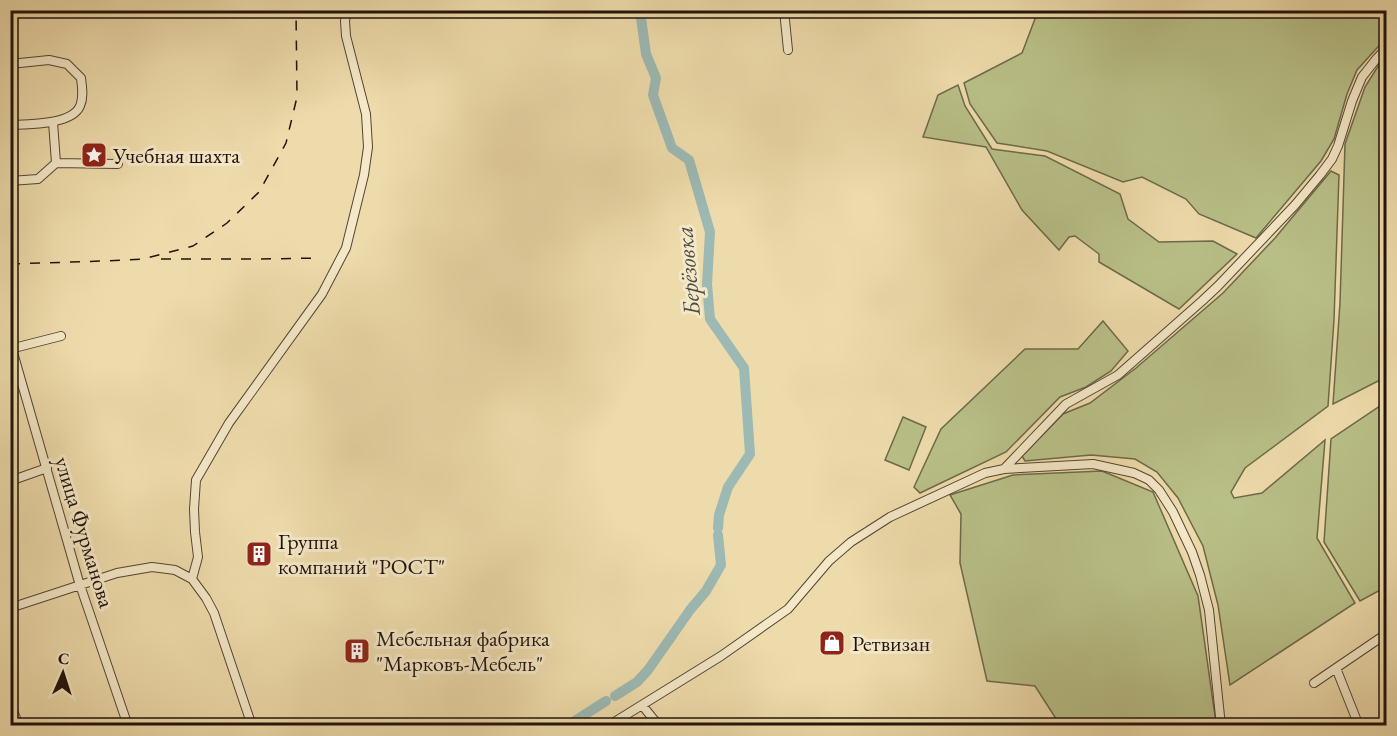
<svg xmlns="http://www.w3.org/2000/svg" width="1397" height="736" font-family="'EB Garamond',serif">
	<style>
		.green { fill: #b9c088; stroke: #6d6a49; stroke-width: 1.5 }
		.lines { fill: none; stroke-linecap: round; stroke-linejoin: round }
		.river { stroke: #9cb9b3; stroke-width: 10 }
		.minor-casing { stroke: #544532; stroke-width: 10 }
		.minor { stroke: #f4e8c8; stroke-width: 8 }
		.rail { stroke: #21130a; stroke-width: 1.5; stroke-dasharray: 10 10; stroke-linecap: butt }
		.labels { text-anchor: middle; stroke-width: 6; stroke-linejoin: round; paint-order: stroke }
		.poi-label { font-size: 22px; fill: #21130a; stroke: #f4e8c8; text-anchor: start }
		.street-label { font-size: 22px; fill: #21130a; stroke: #f4e8c8 }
		.water-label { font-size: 24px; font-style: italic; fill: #4c4d45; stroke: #f4e8c8 }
	</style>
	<rect width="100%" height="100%" fill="#eedbab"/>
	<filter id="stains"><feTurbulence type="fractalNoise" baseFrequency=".00333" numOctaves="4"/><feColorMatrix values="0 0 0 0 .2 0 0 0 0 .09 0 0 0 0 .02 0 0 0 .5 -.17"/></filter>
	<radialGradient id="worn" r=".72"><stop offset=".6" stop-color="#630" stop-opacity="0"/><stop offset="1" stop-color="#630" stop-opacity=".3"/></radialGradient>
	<path class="green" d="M 1038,11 L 1386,11 L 1386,38 L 1357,70 L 1347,94 L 1334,139 L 1321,161 L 1256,238 L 1199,214 L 1186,199 L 1142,177 L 1123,182 L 1047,151 L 997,143 L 970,104 L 964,83 L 1022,53 Z
		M 1386,57 L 1386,377 L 1333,404 L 1340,303 L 1345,144 L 1365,87 L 1380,63 Z
		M 958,85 L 965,106 L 992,149 L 1045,156 L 1120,194 L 1128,219 L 1159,242 L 1213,241 L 1237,254 L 1179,309 L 1099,262 L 1099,254 L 1075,236 L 1069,237 L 1059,250 L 1022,210 L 986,147 L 923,137 L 938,95 Z
		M 1331,171 L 1339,175 L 1334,320 L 1328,406 L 1245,468 L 1231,492 L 1234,498 L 1262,493 L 1325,440 L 1317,538 L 1355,603 L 1230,685 L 1218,605 L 1203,546 L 1178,498 L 1157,472 L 1135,459 L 1091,455 L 1025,461 L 1022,456 L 1063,414 L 1090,403 L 1136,368 L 1223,293 L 1275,238 Z
		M 1103,321 L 1128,351 L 1111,371 L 1086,387 L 1060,397 L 1006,452 L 920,493 L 914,487 L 941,429 L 1025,349 L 1078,349 Z
		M 1386,402 L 1386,590 L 1382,589 L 1360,601 L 1324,542 L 1331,439 Z
		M 903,417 L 926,427 L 909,470 L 885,460 Z
		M 1102,471 L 1153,492 L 1198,596 L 1216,723 L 1209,726 L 1060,725 L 1035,686 L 987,681 L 960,563 L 961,514 L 950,495 L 1013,475 Z"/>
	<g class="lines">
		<path class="river" d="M 639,10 L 641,18 L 646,54 L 656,78 L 653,95 L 672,148 L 689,160 L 710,232 L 707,284 L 710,319 L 744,368 L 750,454 L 728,487 L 719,515 L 718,528
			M 615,696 L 637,682 L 648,670 L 690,610 L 706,591 L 721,565 L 718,535
			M 567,726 L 606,701"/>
		<g class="minor-casing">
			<path id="minor" d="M 784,10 L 788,50
				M 10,64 L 49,60 L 67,64 L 81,78 C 82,87 84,97 80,106 C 72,125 29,124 10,125
				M 53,122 L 56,163
				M 10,181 L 38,179 L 56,163 L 118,164
				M 10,342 L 79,582 L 128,726
				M 10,349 L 61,336
				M 1004,469 L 1066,404 L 1118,375 L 1202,301 L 1218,286 L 1295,205 L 1320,175 L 1332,159 L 1338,146 L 1352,101 L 1362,77 L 1377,58 L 1386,49
				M 10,481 L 47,468
				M 192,579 L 198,557 L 195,532 L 194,509 L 196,480 L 229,423 L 322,294 L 346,248 L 364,175 L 368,147 L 366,114 L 346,36 L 345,21 L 347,10
				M 10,608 L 117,573 L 152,567 L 175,570 L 192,579 L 206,598 L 214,613 L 252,726
				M 1336,668 L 1359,726
				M 1314,683 L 1386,634
				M 10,703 L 19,726
				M 642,705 L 659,726
				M 608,726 L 721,656 L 788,609 L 829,561 L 851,542 L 890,517 L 985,473 L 1004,469 L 1093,464 L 1134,473 L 1149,480 L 1159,490 L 1173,512 L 1192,552 L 1200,575 L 1209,610 L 1221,726"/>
		</g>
		<use href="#minor" class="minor"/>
		<path class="rail" d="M 161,259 L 260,259 L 321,258
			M 10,264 L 103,261 L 143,259 L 193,246 L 227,223 L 259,192 L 286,143 L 297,97 L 296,10"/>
	</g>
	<defs>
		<g id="sight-square" transform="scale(1.35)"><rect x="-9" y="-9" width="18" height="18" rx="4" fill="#8f2418" stroke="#f4e8c8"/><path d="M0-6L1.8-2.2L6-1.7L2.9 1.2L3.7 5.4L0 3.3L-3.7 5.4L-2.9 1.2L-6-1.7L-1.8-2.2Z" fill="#fff"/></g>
		<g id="building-square" transform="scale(1.35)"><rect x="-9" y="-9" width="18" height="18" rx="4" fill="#8f2418" stroke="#f4e8c8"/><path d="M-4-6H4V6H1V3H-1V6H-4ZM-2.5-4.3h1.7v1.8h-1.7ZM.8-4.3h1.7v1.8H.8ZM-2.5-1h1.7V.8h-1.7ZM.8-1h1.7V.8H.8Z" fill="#fff"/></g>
		<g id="shop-square" transform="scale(1.35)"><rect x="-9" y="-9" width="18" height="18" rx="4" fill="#8f2418" stroke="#f4e8c8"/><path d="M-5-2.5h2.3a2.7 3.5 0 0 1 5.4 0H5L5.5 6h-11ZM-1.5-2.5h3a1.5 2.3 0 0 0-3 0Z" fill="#fff"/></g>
	</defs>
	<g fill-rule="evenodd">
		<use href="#sight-square" x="94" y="155"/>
		<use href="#building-square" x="259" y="554"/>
		<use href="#shop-square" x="832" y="643"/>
		<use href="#building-square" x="357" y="651"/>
	</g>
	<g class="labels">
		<g class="poi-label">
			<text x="113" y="163">Учебная шахта</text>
			<text x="278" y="549">Группа<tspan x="278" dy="25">компаний "РОСТ"</tspan></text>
			<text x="376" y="646">Мебельная фабрика<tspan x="376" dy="25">"Марковъ-Мебель"</tspan></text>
			<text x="852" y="651">Ретвизан</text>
		</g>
		<g class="street-label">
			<text transform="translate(85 532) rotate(73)" y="8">улица Фурманова</text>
		</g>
		<g class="water-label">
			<text transform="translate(688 271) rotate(-95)" y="8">Берёзовка</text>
		</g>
	</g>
	<rect width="1397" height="736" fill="none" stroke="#eedbab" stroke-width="36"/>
	<rect x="12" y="12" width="1373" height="712" fill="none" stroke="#21130a" stroke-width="3"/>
	<rect x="18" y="18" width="1361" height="700" fill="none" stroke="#21130a" stroke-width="1.5"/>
	<g transform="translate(63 673) rotate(3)" stroke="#f4e8c8" stroke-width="4.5" paint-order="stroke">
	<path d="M0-4.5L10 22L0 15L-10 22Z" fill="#21130a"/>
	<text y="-9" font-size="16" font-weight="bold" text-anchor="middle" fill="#21130a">С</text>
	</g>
	<rect width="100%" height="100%" filter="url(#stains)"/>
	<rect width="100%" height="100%" fill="url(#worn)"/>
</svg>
